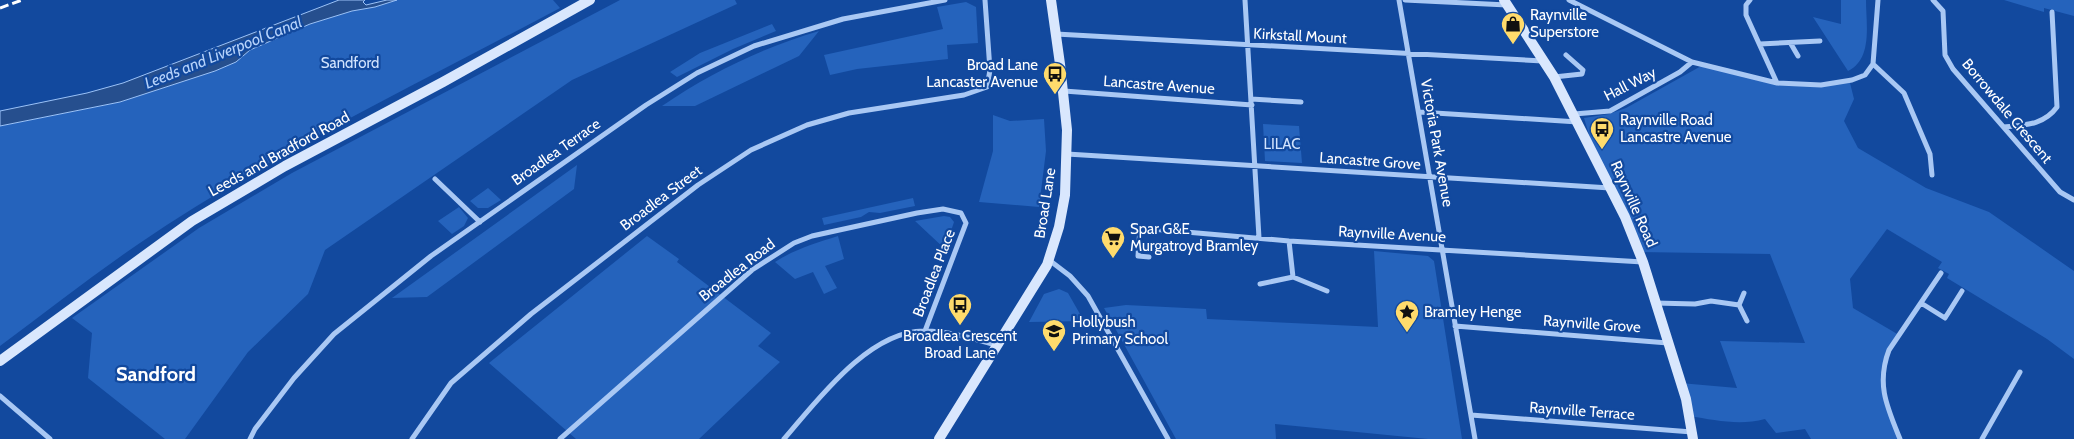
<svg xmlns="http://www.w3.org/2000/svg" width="2074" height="439" font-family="Cabin,sans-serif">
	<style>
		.green { fill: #2563bc }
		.water { fill: #264f8e; stroke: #9bc2f7 }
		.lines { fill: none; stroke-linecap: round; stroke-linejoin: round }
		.street { stroke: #a9c8f4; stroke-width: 5 }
		.secondary { stroke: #d9e7fd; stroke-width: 10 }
		.rail { stroke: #fff; stroke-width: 3; stroke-dasharray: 9 4; stroke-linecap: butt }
		.labels { text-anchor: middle; stroke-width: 4.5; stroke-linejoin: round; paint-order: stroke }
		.poi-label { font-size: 15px; fill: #fff; stroke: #12499e; text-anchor: start }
		.street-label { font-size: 15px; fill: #fff; stroke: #12499e }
		.park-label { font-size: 15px; fill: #d2e4fe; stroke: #12499e }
		.water-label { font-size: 16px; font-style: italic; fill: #b6d2fa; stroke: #12499e }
		.district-label { font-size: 20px; font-weight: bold; fill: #fff; stroke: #12499e }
	</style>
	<rect width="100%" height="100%" fill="#12499e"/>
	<path class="green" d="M 397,0 L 553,0 L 560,8 C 419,83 269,155 137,245 C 90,277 46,312 0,346 L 0,126 L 120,102 L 215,71 L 236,62 L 249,50 L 310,24 L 352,11 L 375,7 Z
		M 620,0 L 735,0 L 737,4 L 572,80 L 325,250 L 308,294 L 248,352 L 185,439 L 165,439 L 88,378 L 92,333 L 72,318 L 199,228 L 292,173 Z
		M 1841,0 L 1866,0 C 1866,24 1873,59 1848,71 L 1813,17 L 1841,24 Z
		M 2004,0 L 2074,0 L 2074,16 L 2044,8 L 2044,12 Z
		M 966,2 L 976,7 L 978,43 L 947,45 L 948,59 L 857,69 L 830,75 L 824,55 L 943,29 L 937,7 Z
		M 772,24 L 776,31 L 733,49 L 677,77 L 670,72 L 700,53 Z
		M 819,31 L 799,56 L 695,106 L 662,106 C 712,72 762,48 819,31 Z
		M 1703,65 L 1777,83 L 1821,85 L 1852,80 L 1850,83 L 1854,99 L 1844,121 L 1858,148 L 1926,188 L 1989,212 L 2074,271 L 2074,359 L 2047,339 L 1947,278 L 1949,274 L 1938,268 L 1942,262 L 1887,229 L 1850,279 L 1853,308 L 1899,335 C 1894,344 1886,354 1883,363 C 1875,388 1891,416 1900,439 L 1811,439 L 1805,429 L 1776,433 L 1765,419 C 1739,426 1715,420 1689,416 L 1680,383 L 1737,388 L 1720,341 L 1805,343 L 1770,254 L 1639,252 L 1595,154 L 1584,118 L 1609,114 L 1626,108 Z
		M 993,115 L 1010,121 L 1044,119 L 1046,151 L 1039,207 L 979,202 L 993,151 Z
		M 1263,124 L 1299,126 L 1302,163 L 1265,161 Z
		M 577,165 L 574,189 L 427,297 L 392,298 Z
		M 488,188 L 501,200 L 488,208 L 478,208 L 470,201 Z
		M 913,198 L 915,206 L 880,213 L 869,212 L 861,217 L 824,225 L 822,218 Z
		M 459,207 L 468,218 L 464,226 L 452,234 L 438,221 Z
		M 944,216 L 950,217 L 954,222 L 945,249 L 915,221 Z
		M 647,236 L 679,259 L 677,262 L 771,333 L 758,346 L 780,362 L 699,439 L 576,439 L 489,363 Z
		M 838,236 L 844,259 L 825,266 L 837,288 L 824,294 L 813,272 L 795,279 L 775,262 C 795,249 816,243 838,236 Z
		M 1374,251 L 1428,256 L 1434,261 L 1462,439 L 1428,439 L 1275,424 L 1276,439 L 1176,439 L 1104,308 L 1126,305 L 1206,309 L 1207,319 L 1378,327 Z
		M 1059,289 L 1068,293 L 1084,321 L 1029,322 L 1044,294 Z"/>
	<path class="water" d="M 339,0 L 365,0 L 363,2 L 366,5 L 387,0 L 397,0 L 375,7 L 352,11 L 310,24 L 250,50 L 236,62 L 215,71 L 120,102 L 0,126 L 0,111 L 87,93 L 123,83 Z"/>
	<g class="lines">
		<path class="street" d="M 1245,0 L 1259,238
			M 1399,0 L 1475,439
			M 1405,0 L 1507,5
			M 1569,0 L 1692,62 L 1777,83 L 1821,85 L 1852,80 L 1865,75 L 1873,64 L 1878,0
			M 1750,0 L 1746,5 L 1746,15 L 1777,83
			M 1933,0 L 1943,11 L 1945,55 L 1953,69 L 2060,192 L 2074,200
			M 1056,34 L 1543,61
			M 1760,44 L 1820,41
			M 1791,44 L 1798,56
			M 1873,64 L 1904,93 L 1930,154 L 1932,175
			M 1554,77 L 1582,74 L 1583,70 L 1566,55
			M 1064,91 L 1252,105
			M 1251,99 L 1301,102
			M 1419,112 L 1578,122
			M 1574,114 L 1610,111 L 1680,72 L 1692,62
			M 2004,127 C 2025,125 2044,125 2057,107 L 2052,12
			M 1067,154 L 1610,188
			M 435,179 L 480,222
			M 1149,257 L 1138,256 L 1140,228 L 1289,241 L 1643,262
			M 1049,260 L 1070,276 L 1088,296 L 1168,439
			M 1293,277 L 1327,291
			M 1260,284 L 1293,277 L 1289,241
			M 1655,303 L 1695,304 L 1711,301 L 1739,305 L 1747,321
			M 1921,303 L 1945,318 L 1962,291
			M 1739,305 L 1744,293
			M 1455,326 L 1668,343
			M 0,396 L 50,439
			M 1471,415 L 1692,432
			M 250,439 L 255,429 L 294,378 L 334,334 L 431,256 L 646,105 L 697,73 L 754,46 L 843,19 L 945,0
			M 412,439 L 451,383 L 531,314 L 698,185 L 751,150 L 807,125 L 849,113 L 964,95 L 987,87 L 990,70 L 985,0
			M 560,439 L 752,270 L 794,243 L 812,236 L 917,213 L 943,209 L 961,213 L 966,223 L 925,331
			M 784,439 C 817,401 869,330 925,331 C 949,331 974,339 996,345
			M 1900,439 C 1887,407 1876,384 1889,350 L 1941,273
			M 1982,439 L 2020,372"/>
		<path class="secondary" d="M 1504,0 L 1554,77 L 1625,217 L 1643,262 L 1686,399 L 1693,439
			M 0,361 L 192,221 L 285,166 L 443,82 L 590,0
			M 939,439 L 1047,265 L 1059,227 L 1065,195 L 1067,130 L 1060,64 L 1051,0"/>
		<path class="rail" d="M 0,8 L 22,0"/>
	</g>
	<defs>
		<g id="shop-pin" transform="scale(1.25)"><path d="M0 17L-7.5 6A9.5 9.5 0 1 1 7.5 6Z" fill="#ffdb6c" stroke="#12499e"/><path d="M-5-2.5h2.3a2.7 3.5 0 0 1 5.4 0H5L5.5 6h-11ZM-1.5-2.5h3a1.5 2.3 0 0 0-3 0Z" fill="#111"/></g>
		<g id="bus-pin" transform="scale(1.25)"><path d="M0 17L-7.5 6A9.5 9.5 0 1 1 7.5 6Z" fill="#ffdb6c" stroke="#12499e"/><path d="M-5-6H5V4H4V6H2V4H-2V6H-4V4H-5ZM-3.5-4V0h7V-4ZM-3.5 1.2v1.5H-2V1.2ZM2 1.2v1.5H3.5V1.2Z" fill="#111"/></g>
		<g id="supermarket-pin" transform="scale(1.25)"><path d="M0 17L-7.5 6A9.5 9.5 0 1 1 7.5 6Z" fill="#ffdb6c" stroke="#12499e"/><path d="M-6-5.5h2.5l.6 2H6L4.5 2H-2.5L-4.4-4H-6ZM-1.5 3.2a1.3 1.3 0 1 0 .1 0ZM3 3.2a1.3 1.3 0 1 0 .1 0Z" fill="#111"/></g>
		<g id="sight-pin" transform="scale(1.25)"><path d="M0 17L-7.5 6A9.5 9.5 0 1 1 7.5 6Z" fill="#ffdb6c" stroke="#12499e"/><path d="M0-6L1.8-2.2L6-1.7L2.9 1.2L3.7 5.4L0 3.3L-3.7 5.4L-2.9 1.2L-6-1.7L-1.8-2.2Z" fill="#111"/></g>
		<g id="school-pin" transform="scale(1.25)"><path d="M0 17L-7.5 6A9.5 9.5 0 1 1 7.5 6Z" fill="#ffdb6c" stroke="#12499e"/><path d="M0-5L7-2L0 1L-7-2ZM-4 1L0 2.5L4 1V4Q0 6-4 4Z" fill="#111"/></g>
	</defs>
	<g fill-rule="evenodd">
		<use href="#shop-pin" x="1513" y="24"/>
		<use href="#bus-pin" x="1055" y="74"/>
		<use href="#bus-pin" x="1602" y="129"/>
		<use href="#supermarket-pin" x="1113" y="238"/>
		<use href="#bus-pin" x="960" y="305"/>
		<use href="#sight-pin" x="1407" y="312"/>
		<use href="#school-pin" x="1054" y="331"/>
	</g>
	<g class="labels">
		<g class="poi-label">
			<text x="1530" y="20">Raynville<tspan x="1530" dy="17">Superstore</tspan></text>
			<text x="1038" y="70" text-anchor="end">Broad Lane<tspan x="1038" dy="17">Lancaster Avenue</tspan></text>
			<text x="1620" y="125">Raynville Road<tspan x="1620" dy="17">Lancastre Avenue</tspan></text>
			<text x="1130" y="234">Spar G&amp;E<tspan x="1130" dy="17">Murgatroyd Bramley</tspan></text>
			<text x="1424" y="317">Bramley Henge</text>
			<text x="1072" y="327">Hollybush<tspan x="1072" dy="17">Primary School</tspan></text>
			<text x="960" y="341" text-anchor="middle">Broadlea Crescent<tspan x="960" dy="17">Broad Lane</tspan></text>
		</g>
		<g class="street-label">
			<text transform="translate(1300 36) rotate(3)" y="5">Kirkstall Mount</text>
			<text transform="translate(1630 84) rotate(-27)" y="5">Hall Way</text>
			<text transform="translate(1159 85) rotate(4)" y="5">Lancastre Avenue</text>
			<text transform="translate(2007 111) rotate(50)" y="5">Borrowdale Crescent</text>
			<text transform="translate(1437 143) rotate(80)" y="5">Victoria Park Avenue</text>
			<text transform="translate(556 152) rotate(-35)" y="5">Broadlea Terrace</text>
			<text transform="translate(279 154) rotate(-29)" y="5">Leeds and Bradford Road</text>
			<text transform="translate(1370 161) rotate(4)" y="5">Lancastre Grove</text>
			<text transform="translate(661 198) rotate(-37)" y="5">Broadlea Street</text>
			<text transform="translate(1045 203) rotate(-81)" y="5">Broad Lane</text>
			<text transform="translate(1634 204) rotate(66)" y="5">Raynville Road</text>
			<text transform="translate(1392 234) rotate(3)" y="5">Raynville Avenue</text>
			<text transform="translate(737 270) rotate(-38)" y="5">Broadlea Road</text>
			<text transform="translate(934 273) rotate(-69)" y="5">Broadlea Place</text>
			<text transform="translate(1592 324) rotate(4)" y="5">Raynville Grove</text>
			<text transform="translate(1582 411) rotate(4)" y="5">Raynville Terrace</text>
		</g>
		<g class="park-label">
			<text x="350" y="68">Sandford</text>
			<text x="1282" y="149">LILAC</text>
		</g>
		<g class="water-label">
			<text transform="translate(223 52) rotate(-22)" y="6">Leeds and Liverpool Canal</text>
		</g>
		<g class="district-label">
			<text x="156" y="381">Sandford</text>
		</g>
	</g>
</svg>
